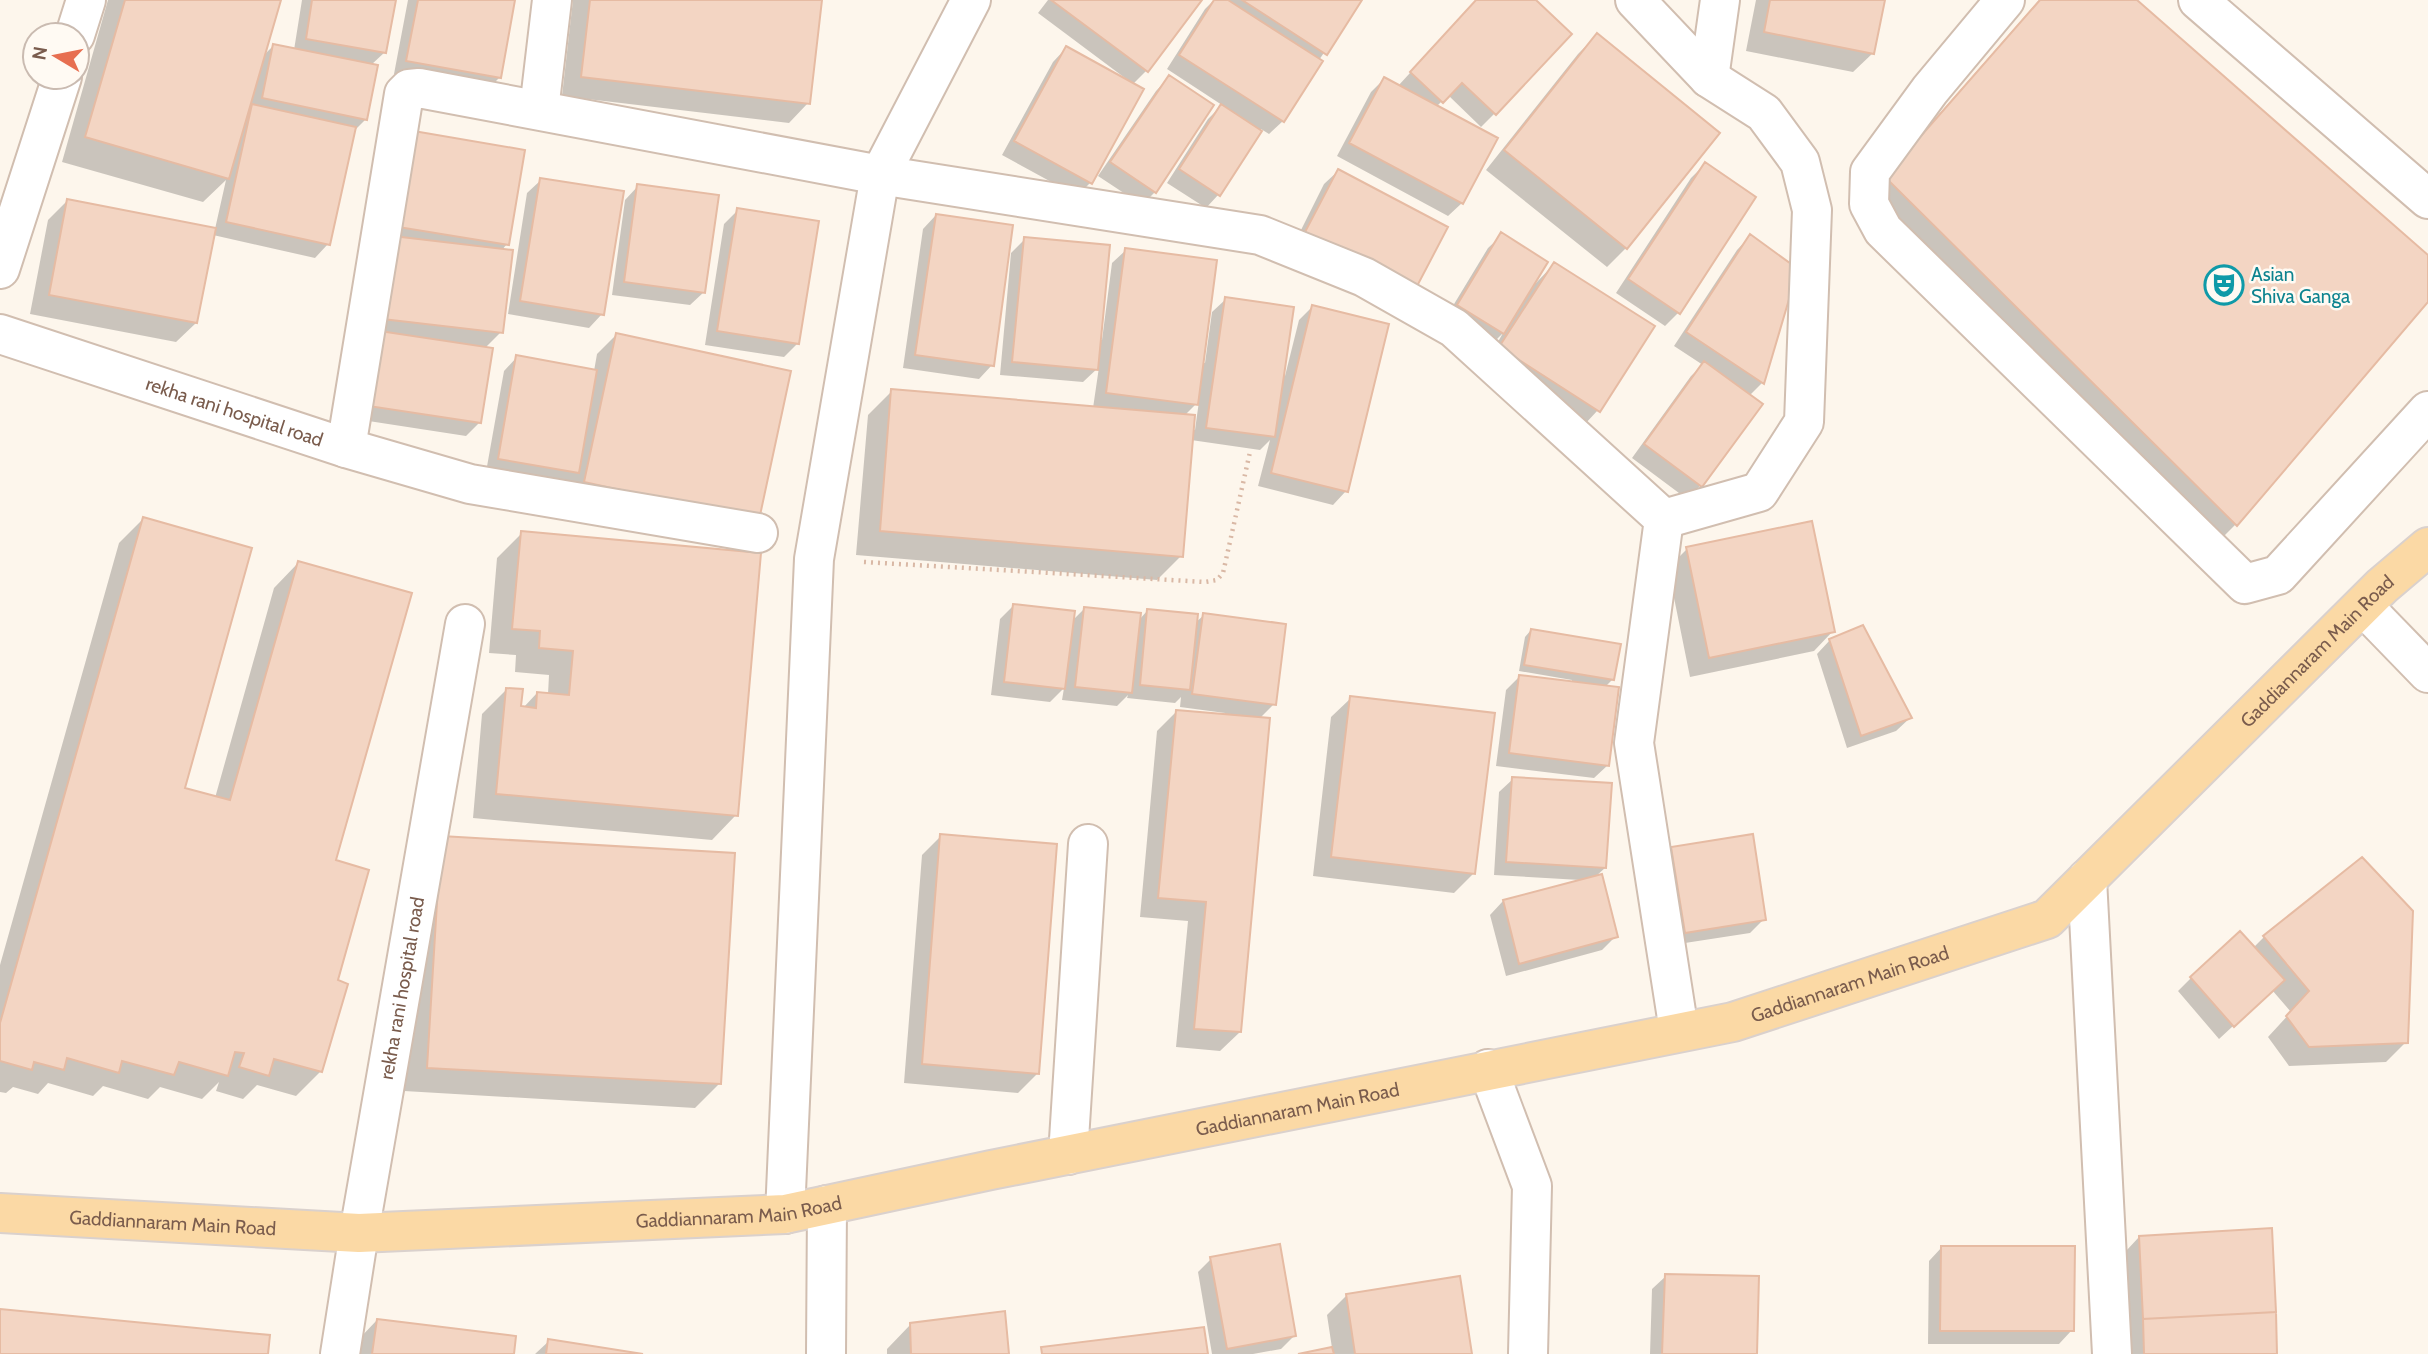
<svg xmlns="http://www.w3.org/2000/svg" width="2428" height="1354" font-family="Cabin,sans-serif">
	<style>
		.shadow { fill: #0003; fill-rule: evenodd }
		.building { fill: #f3d5c3; stroke: #e6bba3; stroke-width: 2 }
		.lines { fill: none; stroke-linecap: round; stroke-linejoin: round }
		.minor-casing { stroke: #d1beb0; stroke-width: 42 }
		.major-casing { stroke: #dad1cd; stroke-width: 42 }
		.path { stroke: #d9b8a5; stroke-width: 4.5; stroke-dasharray: 2 5; stroke-linecap: butt }
		.minor { stroke: #fff; stroke-width: 38 }
		.major { stroke: #fbd9a5; stroke-width: 38 }
		.labels { text-anchor: middle; stroke-width: 5; stroke-linejoin: round; paint-order: stroke }
		.culture-label { font-size: 19px; fill: #0d838f; stroke: #fffaf3; text-anchor: start }
		.street-label { font-size: 19px; fill: #7a5c4d; stroke: #fffaf3 }
	</style>
	<rect width="100%" height="100%" fill="#fdf6ec"/>
	<path class="shadow" d="M 108,0 L 279,0 L 263,56 L 273,46 L 294,50 L 302,0 L 394,0 L 385,52 L 371,65 L 366,119 L 353,132 L 328,244 L 315,258 L 213,235 L 196,323 L 176,342 L 30,314 L 48,220 L 67,201 L 215,229 L 226,180 L 203,202 L 62,162 Z
		M 408,0 L 513,0 L 499,78 L 486,91 L 394,74 Z
		M 573,0 L 820,0 L 808,103 L 789,123 L 562,96 Z
		M 1048,0 L 1200,0 L 1146,71 L 1132,85 L 1090,183 L 1077,196 L 1002,155 L 1053,62 L 1066,48 L 1124,80 L 1125,78 L 1038,13 Z
		M 1214,0 L 1360,0 L 1319,60 L 1320,61 L 1283,121 L 1269,134 L 1261,129 L 1219,194 L 1206,208 L 1167,183 L 1208,119 L 1222,105 L 1167,69 L 1205,9 Z
		M 1477,0 L 1534,0 L 1495,113 L 1481,127 L 1448,95 L 1436,107 L 1462,203 L 1448,216 L 1337,156 L 1371,92 L 1384,79 L 1398,86 Z
		M 1756,0 L 1883,0 L 1873,53 L 1853,72 L 1746,51 Z
		M 2039,0 L 2134,0 L 2428,257 L 2428,300 L 2235,525 L 2211,549 L 1862,202 Z
		M 1597,35 L 1626,248 L 1607,267 L 1486,170 L 1578,54 Z
		M 1169,77 L 1155,192 L 1142,205 L 1098,176 L 1156,91 Z
		M 523,152 L 507,244 L 501,251 L 501,332 L 485,348 L 480,422 L 466,436 L 349,418 L 383,239 Z
		M 1705,164 L 1754,198 L 1678,313 L 1665,326 L 1616,293 L 1691,178 Z
		M 1338,171 L 1446,227 L 1293,246 L 1324,184 Z
		M 541,180 L 602,314 L 589,328 L 508,314 L 527,193 Z
		M 638,186 L 704,292 L 690,305 L 612,295 L 625,200 Z
		M 738,210 L 798,343 L 784,357 L 705,345 L 724,224 Z
		M 936,215 L 992,365 L 979,379 L 903,368 L 923,229 Z
		M 1502,235 L 1536,283 L 1554,264 L 1598,410 L 1585,424 L 1487,361 L 1503,333 L 1489,347 L 1445,319 L 1488,248 Z
		M 1750,236 L 1796,269 L 1762,383 L 1749,396 L 1761,404 L 1700,486 L 1687,499 L 1632,458 L 1691,376 L 1703,365 L 1674,346 L 1737,250 Z
		M 1025,239 L 1099,340 L 1102,340 L 1112,263 L 1126,250 L 1201,362 L 1205,363 L 1212,312 L 1226,299 L 1283,375 L 1285,376 L 1299,320 L 1312,307 L 1346,491 L 1333,505 L 1258,486 L 1270,440 L 1260,450 L 1191,440 L 1181,556 L 1157,580 L 856,555 L 868,415 L 892,391 L 1093,408 L 1099,367 L 1083,382 L 1000,375 L 1011,253 ZM 1199,401 L 1195,430 L 1192,429 L 1184,416 Z
		M 617,334 L 757,519 L 566,501 L 570,480 L 564,486 L 486,472 L 504,371 L 517,357 L 594,371 L 597,354 Z
		M 143,519 L 183,789 L 215,798 L 274,588 L 298,563 L 334,861 L 336,981 L 346,985 L 320,1072 L 296,1096 L 257,1085 L 243,1099 L 216,1091 L 219,1082 L 202,1099 L 160,1087 L 148,1099 L 103,1086 L 93,1096 L 48,1083 L 38,1094 L 13,1087 L 6,1093 L 0,1092 L 0,965 L 119,543 Z
		M 522,533 L 736,815 L 712,840 L 473,818 L 482,714 L 506,690 L 519,707 L 523,708 L 537,693 L 548,694 L 549,675 L 515,672 L 516,655 L 489,653 L 497,558 Z
		M 1687,549 L 1833,631 L 1814,651 L 1690,677 L 1668,568 Z
		M 1013,606 L 1072,621 L 1085,608 L 1139,620 L 1147,611 L 1195,623 L 1204,615 L 1274,704 L 1259,719 L 1240,1032 L 1220,1051 L 1176,1047 L 1188,921 L 1140,917 L 1157,731 L 1176,712 L 1224,716 L 1225,713 L 1180,707 L 1181,697 L 1175,703 L 1127,698 L 1128,695 L 1117,706 L 1062,700 L 1064,688 L 1050,702 L 991,695 L 1000,619 Z
		M 1531,630 L 1613,679 L 1605,687 L 1608,765 L 1594,778 L 1496,766 L 1506,690 L 1519,677 L 1572,683 L 1572,680 L 1519,671 L 1525,637 Z
		M 1830,640 L 1910,718 L 1896,731 L 1847,748 L 1817,654 Z
		M 1351,698 L 1474,873 L 1454,893 L 1313,876 L 1331,717 Z
		M 1513,779 L 1605,868 L 1595,877 L 1616,936 L 1602,950 L 1506,976 L 1490,915 L 1503,901 L 1580,880 L 1494,875 L 1499,792 Z
		M 941,836 L 1038,1073 L 1018,1093 L 904,1083 L 922,855 Z
		M 1672,849 L 1764,919 L 1750,933 L 1672,945 L 1658,863 Z
		M 418,862 L 719,1084 L 695,1108 L 404,1091 Z
		M 2264,937 L 2406,1042 L 2386,1062 L 2289,1066 L 2268,1037 L 2291,1012 L 2272,990 L 2219,1039 L 2178,991 L 2191,978 L 2253,948 Z
		M 2139,1237 L 2275,1354 L 2130,1354 L 2126,1251 Z
		M 1942,1247 L 2072,1330 L 2059,1344 L 1928,1344 L 1929,1261 Z
		M 1211,1259 L 1295,1335 L 1281,1349 L 1253,1354 L 1212,1354 L 1198,1272 Z
		M 1666,1276 L 1756,1354 L 1650,1354 L 1652,1289 Z
		M 1347,1295 L 1471,1354 L 1306,1354 L 1332,1348 L 1327,1315 Z
		M 377,1320 L 512,1354 L 356,1354 L 358,1340 Z
		M 911,1324 L 1008,1354 L 887,1354 L 887,1349 Z
		M 549,1341 L 632,1354 L 535,1354 Z"/>
	<path class="building" d="M 125,0 L 281,0 L 229,179 L 85,137 Z
		M 312,0 L 396,0 L 386,53 L 306,39 Z
		M 418,0 L 515,0 L 501,78 L 406,61 Z
		M 590,0 L 822,0 L 810,104 L 581,77 Z
		M 1051,0 L 1202,0 L 1148,72 Z
		M 1214,0 L 1228,0 L 1323,61 L 1284,122 L 1179,55 Z
		M 1242,0 L 1362,0 L 1327,55 Z
		M 1476,0 L 1536,0 L 1572,34 L 1496,115 L 1462,83 L 1443,103 L 1410,72 Z
		M 1770,0 L 1885,0 L 1874,54 L 1764,32 Z
		M 2040,0 L 2137,0 L 2428,255 L 2428,302 L 2237,526 L 1885,177 Z
		M 1597,33 L 1720,133 L 1627,249 L 1504,150 Z
		M 273,44 L 378,65 L 367,120 L 262,98 Z
		M 1066,46 L 1144,89 L 1092,184 L 1014,141 Z
		M 1169,75 L 1214,105 L 1156,193 L 1110,162 Z
		M 1384,77 L 1498,138 L 1463,204 L 1349,143 Z
		M 252,104 L 356,127 L 330,245 L 226,222 Z
		M 1221,104 L 1262,131 L 1220,196 L 1179,169 Z
		M 402,129 L 525,150 L 509,245 L 386,225 Z
		M 1705,162 L 1756,197 L 1680,314 L 1628,279 Z
		M 1338,169 L 1448,227 L 1415,290 L 1305,232 Z
		M 540,178 L 624,191 L 604,315 L 520,301 Z
		M 637,184 L 719,195 L 705,293 L 624,282 Z
		M 67,199 L 216,228 L 197,323 L 49,295 Z
		M 737,208 L 819,221 L 799,344 L 717,331 Z
		M 936,214 L 1013,225 L 994,366 L 915,355 Z
		M 1501,232 L 1548,262 L 1504,334 L 1457,305 Z
		M 1750,234 L 1798,269 L 1764,384 L 1686,332 Z
		M 384,235 L 513,250 L 503,333 L 374,318 Z
		M 1024,237 L 1110,245 L 1098,370 L 1012,362 Z
		M 1125,248 L 1217,260 L 1198,405 L 1106,393 Z
		M 1554,262 L 1655,326 L 1600,412 L 1499,347 Z
		M 1225,297 L 1294,307 L 1275,437 L 1206,428 Z
		M 1312,305 L 1389,324 L 1348,492 L 1271,473 Z
		M 373,330 L 493,348 L 481,423 L 362,405 Z
		M 616,333 L 791,371 L 759,520 L 584,482 Z
		M 516,355 L 597,370 L 579,473 L 498,459 Z
		M 1704,361 L 1763,404 L 1702,487 L 1644,444 Z
		M 891,389 L 1195,415 L 1183,557 L 880,531 Z
		M 143,517 L 252,548 L 185,788 L 230,800 L 298,561 L 412,593 L 336,860 L 369,870 L 338,980 L 348,984 L 322,1072 L 274,1059 L 269,1076 L 239,1067 L 244,1053 L 235,1052 L 228,1076 L 179,1062 L 174,1075 L 122,1061 L 119,1073 L 67,1058 L 64,1070 L 34,1062 L 32,1070 L 0,1061 L 0,1023 Z
		M 1812,521 L 1835,632 L 1709,658 L 1686,547 Z
		M 521,531 L 761,553 L 738,816 L 496,794 L 506,688 L 523,689 L 521,706 L 536,708 L 537,692 L 569,695 L 573,651 L 539,648 L 540,631 L 512,629 Z
		M 1013,604 L 1075,611 L 1065,689 L 1004,682 Z
		M 1084,607 L 1141,613 L 1132,693 L 1075,687 Z
		M 1147,609 L 1198,614 L 1190,690 L 1140,685 Z
		M 1203,613 L 1286,624 L 1276,705 L 1192,694 Z
		M 1863,625 L 1912,718 L 1861,736 L 1829,639 Z
		M 1531,629 L 1621,644 L 1614,680 L 1524,665 Z
		M 1519,675 L 1619,687 L 1609,766 L 1509,753 Z
		M 1350,696 L 1495,713 L 1475,874 L 1331,857 Z
		M 1176,710 L 1270,718 L 1241,1032 L 1194,1029 L 1206,902 L 1158,898 Z
		M 1512,777 L 1612,783 L 1606,868 L 1506,862 Z
		M 940,834 L 1057,844 L 1039,1074 L 922,1064 Z
		M 1753,834 L 1766,920 L 1685,933 L 1671,847 Z
		M 441,836 L 735,853 L 721,1084 L 427,1068 Z
		M 2362,857 L 2413,911 L 2408,1043 L 2309,1047 L 2286,1016 L 2309,991 L 2263,936 Z
		M 1602,874 L 1618,937 L 1519,964 L 1503,900 Z
		M 2240,931 L 2285,980 L 2234,1027 L 2190,977 Z
		M 2272,1228 L 2276,1312 L 2143,1319 L 2139,1236 Z
		M 1280,1244 L 1296,1336 L 1227,1349 L 1210,1257 Z
		M 1941,1246 L 2075,1246 L 2074,1331 L 1940,1331 Z
		M 1665,1274 L 1759,1276 L 1757,1354 L 1662,1354 Z
		M 1460,1276 L 1472,1354 L 1355,1354 L 1346,1294 Z
		M 0,1309 L 270,1335 L 268,1354 L 0,1354 Z
		M 1005,1311 L 1009,1354 L 911,1354 L 910,1323 Z
		M 2276,1312 L 2277,1354 L 2144,1354 L 2143,1319 Z
		M 377,1319 L 516,1336 L 514,1354 L 372,1354 Z
		M 1204,1327 L 1208,1354 L 1042,1354 L 1041,1347 Z
		M 548,1339 L 643,1354 L 546,1354 Z
		M 1332,1347 L 1334,1354 L 1298,1354 Z"/>
	<g class="lines">
		<g class="minor-casing">
			<g id="minor">
				<path d="M 1635,0 L 1709,78 L 1764,113 L 1800,162 L 1812,210 L 1804,422 L 1759,492 L 1664,519"/>
				<path d="M 2005,0 L 1930,90 L 1870,172 L 1869,204 L 1883,230 L 2245,584 L 2278,575 L 2428,411"/>
				<path d="M 2198,0 L 2428,199"/>
				<path d="M 75,35 L 86,0"/>
				<path d="M 1709,78 L 1720,0"/>
				<path d="M 539,110 L 552,0"/>
				<path d="M 0,269 L 62,77"/>
				<path id="s1" d="M 0,334 L 346,448 L 470,484 L 758,533"/>
				<path d="M 346,448 L 404,94 L 409,89 L 419,88 L 880,175 L 1260,235 L 1364,277 L 1454,328 L 1664,519 L 1634,743 L 1679,1031"/>
				<path d="M 2363,606 L 2428,673"/>
				<path d="M 2087,879 L 2112,1354"/>
				<path d="M 1488,1069 L 1532,1186 L 1528,1354"/>
				<path d="M 1068,1155 L 1088,844"/>
				<path d="M 785,1214 L 814,559 L 880,175 L 971,0"/>
				<path id="s2" d="M 340,1354 L 359,1233 L 465,624"/>
				<path d="M 826,1354 L 827,1205"/>
			</g>
		</g>
		<g class="major-casing">
			<g id="major">
				<path id="s3" d="M 0,1213 L 359,1233 L 785,1214 L 991,1170 L 1733,1022 L 2047,919 L 2382,586 L 2428,547"/>
			</g>
		</g>
		<path class="path" d="M 864,562 L 1205,582 L 1217,580 L 1223,573 L 1250,452"/>
		<use href="#minor" class="minor"/>
		<use href="#major" class="major"/>
	</g>
	<defs>
		<g id="theatre-ring" transform="scale(2.0125)"><circle r="9.5" fill="#fffaf3" stroke="#0f9aa8" stroke-width="1.5"/><path d="M-5-5.5Q0-4 5-5.5V0Q5 5 0 6Q-5 5-5 0ZM-3.3-2.5H-1v1.5H-3.3ZM1-2.5H3.3v1.5H1ZM-2.8 1Q0 5.5 2.8 1Z" fill="#0f9aa8"/></g>
	</defs>
	<g fill-rule="evenodd">
		<use href="#theatre-ring" x="2224" y="285"/>
	</g>
	<g class="labels">
		<g class="culture-label">
			<text x="2251" y="281">Asian<tspan x="2251" dy="22">Shiva Ganga</tspan></text>
		</g>
		<g class="street-label">
			<text dy="7" stroke="none"><textPath href="#s1" startOffset="247">rekha rani hospital road</textPath></text>
			<text dy="7" stroke="none"><textPath href="#s3" startOffset="2464">Gaddiannaram Main Road</textPath></text>
			<text dy="7" stroke="none"><textPath href="#s3" startOffset="1876">Gaddiannaram Main Road</textPath></text>
			<text dy="7" stroke="none"><textPath href="#s2" startOffset="371">rekha rani hospital road</textPath></text>
			<text dy="7" stroke="none"><textPath href="#s3" startOffset="1309">Gaddiannaram Main Road</textPath></text>
			<text dy="7" stroke="none"><textPath href="#s3" startOffset="740">Gaddiannaram Main Road</textPath></text>
			<text dy="7" stroke="none"><textPath href="#s3" startOffset="173">Gaddiannaram Main Road</textPath></text>
		</g>
	</g>
	<g transform="translate(56 56) rotate(280)"><circle r="33" fill="#fffaf3" stroke="#cabbb1" stroke-width="2"/>
	<path d="M0-5L12 26L0 18L-12 26Z" fill="#e76f51"/>
	<text y="-10" font-size="19" font-weight="bold" text-anchor="middle" fill="#7a5c4d">N</text>
	</g>
</svg>
